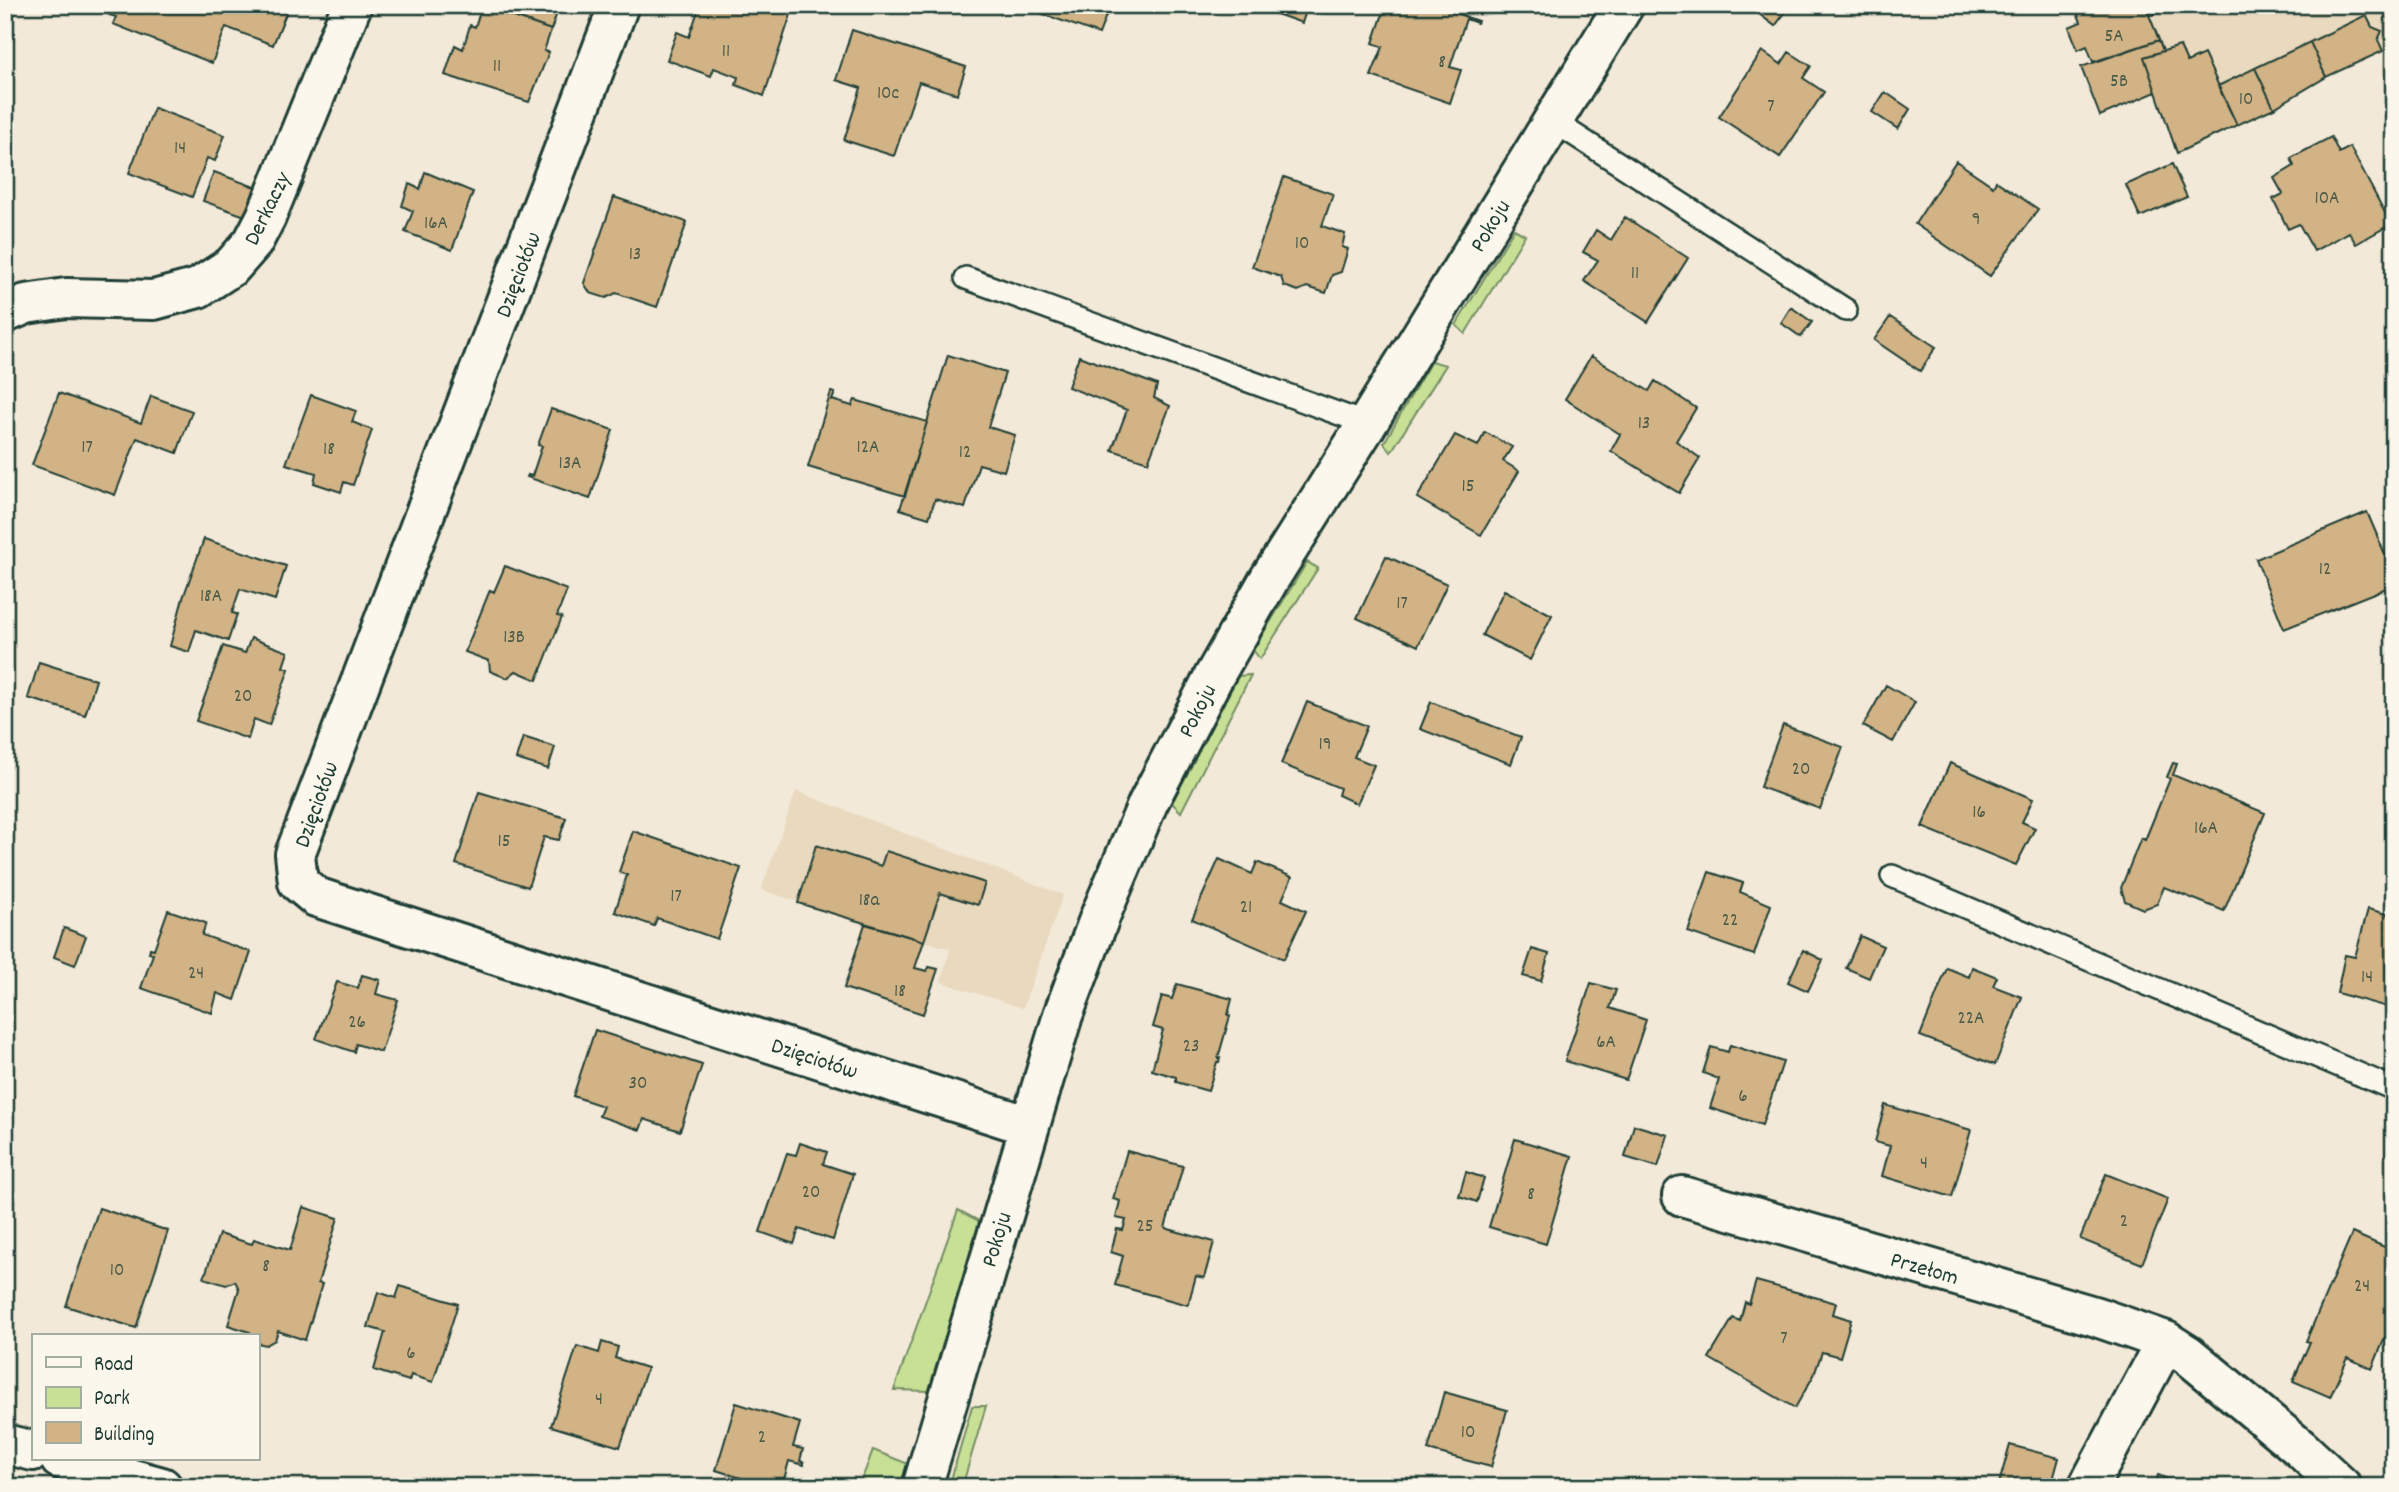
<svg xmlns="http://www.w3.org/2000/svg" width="2399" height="1492" font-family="Dekko,sans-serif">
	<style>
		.built { fill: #e9d9bf }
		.green { fill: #c8e096; stroke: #748e65; stroke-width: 2 }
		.building { fill: #d2b386; stroke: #1f3d34; stroke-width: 2 }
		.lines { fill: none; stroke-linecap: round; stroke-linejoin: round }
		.service-casing { stroke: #1f3d34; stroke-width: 26 }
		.minor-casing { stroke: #1f3d34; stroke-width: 44 }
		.service { stroke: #fbf7ec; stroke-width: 21 }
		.minor { stroke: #fbf7ec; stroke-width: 38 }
		.labels { text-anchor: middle; stroke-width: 5; stroke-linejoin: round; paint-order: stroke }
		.number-label { font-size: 19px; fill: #4c5a48 }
		.street-label { font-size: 23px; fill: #1f3d34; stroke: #fbf7ec }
	</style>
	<rect width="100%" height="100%" fill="#f3e9d8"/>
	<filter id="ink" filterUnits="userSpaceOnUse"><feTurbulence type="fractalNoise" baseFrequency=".0143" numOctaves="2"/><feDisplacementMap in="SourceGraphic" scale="14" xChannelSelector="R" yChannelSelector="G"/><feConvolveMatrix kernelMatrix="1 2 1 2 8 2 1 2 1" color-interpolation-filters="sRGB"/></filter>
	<g filter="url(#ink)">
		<path class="built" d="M 2145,5 L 2366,5 L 2370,13 L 2386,16 L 2394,32 L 2394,46 L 2326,77 L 2274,108 L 2237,125 L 2203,55 L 2187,62 L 2179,46 L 2163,51 Z
			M 796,791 L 1063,895 L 1023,1008 L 941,982 L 950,949 L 761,890 Z"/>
		<path class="green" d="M 1514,229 L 1525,235 L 1465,334 L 1456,325 Z
			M 1431,361 L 1446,365 L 1391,452 L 1384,443 Z
			M 1307,562 L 1318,568 L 1260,659 L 1253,650 Z
			M 1251,675 L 1181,812 L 1172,803 L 1238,676 Z
			M 958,1210 L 979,1221 L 930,1391 L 894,1390 Z
			M 972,1406 L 986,1406 L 962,1487 L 949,1487 Z
			M 873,1450 L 911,1465 L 904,1487 L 859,1487 Z"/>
		<path class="building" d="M 106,5 L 273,5 L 287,11 L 273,45 L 226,27 L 212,63 L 113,24 L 116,17 L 109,15 Z
			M 482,5 L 565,5 L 562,11 L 558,10 L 551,30 Z
			M 700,5 L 794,5 L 764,96 L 736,85 L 738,77 L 714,68 L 711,76 L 667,60 L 677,32 L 689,37 Z
			M 1040,5 L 1110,5 L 1099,34 L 1037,12 Z
			M 1251,5 L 1308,5 L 1302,23 Z
			M 1386,5 L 1433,5 L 1478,21 L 1477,23 L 1466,19 L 1450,67 L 1461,70 L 1450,103 L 1371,76 L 1383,47 L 1373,43 Z
			M 1747,5 L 1791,5 L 1775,26 Z
			M 2074,5 L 2145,5 L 2159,40 L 2093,62 L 2087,46 L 2078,50 L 2069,27 L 2081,22 Z
			M 2145,5 L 2177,5 L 2149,16 Z
			M 482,6 L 551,30 L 544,51 L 549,52 L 529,102 L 445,75 L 455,45 L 463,49 L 470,25 L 475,27 Z
			M 2366,15 L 2372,27 L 2382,31 L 2378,40 L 2383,51 L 2326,77 L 2310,42 Z
			M 852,30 L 966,67 L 957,94 L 919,82 L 894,156 L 844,140 L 861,88 L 836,80 Z
			M 2159,40 L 2163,51 L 2144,57 L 2156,92 L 2100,116 L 2081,67 Z
			M 2310,42 L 2326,77 L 2274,108 L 2255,68 Z
			M 2180,46 L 2187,62 L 2204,54 L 2237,125 L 2177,153 L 2144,57 Z
			M 1762,51 L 1781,64 L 1789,52 L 1811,66 L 1803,78 L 1824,92 L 1780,157 L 1719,117 Z
			M 2255,68 L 2274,108 L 2237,125 L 2218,86 Z
			M 1885,92 L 1910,109 L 1898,129 L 1872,112 Z
			M 154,108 L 225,135 L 215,161 L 207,158 L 192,197 L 129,173 Z
			M 2331,137 L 2339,153 L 2350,147 L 2391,224 L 2356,244 L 2349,232 L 2314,251 L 2299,224 L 2288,229 L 2273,199 L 2283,194 L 2274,178 L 2294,166 L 2291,158 Z
			M 1956,161 L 1993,186 L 1996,181 L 2038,209 L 1990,276 L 1915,224 Z
			M 2172,164 L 2187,197 L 2140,217 L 2126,185 Z
			M 214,172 L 255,187 L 245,216 L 203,201 Z
			M 425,172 L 473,192 L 452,250 L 405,232 L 413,211 L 402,206 L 409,184 L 420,189 Z
			M 1284,177 L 1333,194 L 1322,226 L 1345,234 L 1342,247 L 1348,249 L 1341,272 L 1332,275 L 1326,293 L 1307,287 L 1298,291 L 1284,286 L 1281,277 L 1252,267 Z
			M 614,197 L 687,222 L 657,307 L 616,293 L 606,298 L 590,293 L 584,283 Z
			M 1625,217 L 1688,258 L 1648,322 L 1584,281 L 1598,260 L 1583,252 L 1596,230 L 1611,240 Z
			M 1791,307 L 1812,322 L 1801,337 L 1781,323 Z
			M 1890,317 L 1936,347 L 1920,371 L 1874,340 Z
			M 948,355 L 1005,373 L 988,427 L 1015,435 L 1004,471 L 979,464 L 965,508 L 935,499 L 929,518 L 900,509 Z
			M 1079,356 L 1157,385 L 1154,398 L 1170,406 L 1148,462 L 1112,450 L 1127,410 L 1068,387 Z
			M 1591,356 L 1649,391 L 1655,381 L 1696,408 L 1676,441 L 1700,458 L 1679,493 L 1611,451 L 1620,434 L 1565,399 Z
			M 831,392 L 835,393 L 832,400 L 852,406 L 855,400 L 927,422 L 905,496 L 808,467 Z
			M 59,393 L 141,423 L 151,396 L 192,411 L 177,453 L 137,438 L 115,495 L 32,465 Z
			M 311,395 L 356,411 L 352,422 L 372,430 L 353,485 L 344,482 L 341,492 L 314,483 L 316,473 L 286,464 Z
			M 551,409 L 613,430 L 590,499 L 527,477 L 528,475 L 532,476 L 542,446 L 538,445 Z
			M 1485,432 L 1512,447 L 1503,461 L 1519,471 L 1481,535 L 1417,498 L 1455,435 L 1478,446 Z
			M 2367,512 L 2394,575 L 2394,585 L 2284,629 L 2256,559 Z
			M 204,539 L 286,566 L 275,600 L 240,589 L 232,613 L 237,614 L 228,641 L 196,630 L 189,652 L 170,646 L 183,598 Z
			M 1386,556 L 1447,584 L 1418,646 L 1357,618 Z
			M 505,566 L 567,590 L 557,616 L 562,617 L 537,680 L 516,671 L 507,678 L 490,671 L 489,661 L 465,652 L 490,590 L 494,592 Z
			M 1504,590 L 1552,615 L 1530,660 L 1482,635 Z
			M 251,638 L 288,652 L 283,667 L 289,669 L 269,725 L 254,719 L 248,739 L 196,721 L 223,646 L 245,653 Z
			M 39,662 L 96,680 L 85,715 L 28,698 Z
			M 1886,685 L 1915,702 L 1893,742 L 1863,726 Z
			M 1307,702 L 1367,726 L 1354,757 L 1374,765 L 1357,804 L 1338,795 L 1340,788 L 1281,764 Z
			M 1431,702 L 1521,737 L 1511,764 L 1420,729 Z
			M 1783,725 L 1843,747 L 1820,809 L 1760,787 Z
			M 523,737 L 555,747 L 548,769 L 516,759 Z
			M 1950,763 L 2033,799 L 2022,822 L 2035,828 L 2016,865 L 1922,827 Z
			M 2173,763 L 2177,764 L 2173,775 L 2265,813 L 2224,911 L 2164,887 L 2157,904 L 2143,909 L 2125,901 L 2121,888 L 2141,838 L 2145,840 L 2170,779 L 2167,777 Z
			M 479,792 L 566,818 L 559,840 L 544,837 L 528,887 L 456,864 Z
			M 633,831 L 741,868 L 717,939 L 657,918 L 654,926 L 615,912 L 627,875 L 619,872 Z
			M 816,845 L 881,866 L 886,851 L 985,883 L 978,905 L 940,893 L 924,941 L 798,903 Z
			M 1219,859 L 1252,874 L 1257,862 L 1292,877 L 1282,900 L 1306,911 L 1284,959 L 1192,919 Z
			M 1709,872 L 1743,883 L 1740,892 L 1771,905 L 1754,955 L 1688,932 Z
			M 2368,909 L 2394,916 L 2394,1009 L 2337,993 L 2345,955 L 2355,957 Z
			M 168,910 L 206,923 L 202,935 L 251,952 L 235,1000 L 217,993 L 212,1013 L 141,988 L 153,954 L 149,953 L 150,948 L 154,949 Z
			M 865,924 L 924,941 L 915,968 L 927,971 L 929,967 L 938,969 L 923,1014 L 844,988 Z
			M 64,928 L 86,936 L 75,965 L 54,957 Z
			M 1860,936 L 1883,946 L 1869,978 L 1846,968 Z
			M 1532,949 L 1549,954 L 1541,981 L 1523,976 Z
			M 1803,950 L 1823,960 L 1808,991 L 1788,982 Z
			M 1972,967 L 1997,977 L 1993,986 L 2022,997 L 1995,1065 L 1920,1036 L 1947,968 L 1969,977 Z
			M 362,975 L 380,980 L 376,994 L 398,1000 L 381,1052 L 356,1044 L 354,1052 L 316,1039 L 337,982 L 358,988 Z
			M 1591,983 L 1616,990 L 1610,1008 L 1646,1020 L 1626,1080 L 1565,1061 Z
			M 1177,984 L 1232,999 L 1228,1015 L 1230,1016 L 1218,1058 L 1220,1058 L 1219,1062 L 1217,1062 L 1208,1091 L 1176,1082 L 1176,1077 L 1152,1070 L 1163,1030 L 1153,1027 L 1162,996 L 1172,999 Z
			M 595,1030 L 702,1065 L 680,1131 L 644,1119 L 640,1130 L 599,1116 L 603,1106 L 573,1096 Z
			M 1730,1045 L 1783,1062 L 1762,1125 L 1710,1108 L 1719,1079 L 1703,1073 L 1711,1047 L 1728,1052 Z
			M 1885,1105 L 1971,1130 L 1952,1197 L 1882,1176 L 1890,1146 L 1875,1142 Z
			M 1634,1125 L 1668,1135 L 1658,1167 L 1625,1157 Z
			M 1515,1139 L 1572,1156 L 1546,1244 L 1489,1227 Z
			M 800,1143 L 827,1152 L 823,1164 L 853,1174 L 833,1240 L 799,1229 L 794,1244 L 760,1232 L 787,1153 L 796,1155 Z
			M 1127,1151 L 1183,1166 L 1165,1228 L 1214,1242 L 1204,1278 L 1196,1276 L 1188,1305 L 1115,1285 L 1123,1256 L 1111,1252 L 1117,1229 L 1123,1230 L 1126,1220 L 1116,1218 L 1120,1201 L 1113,1199 Z
			M 1466,1172 L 1484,1178 L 1477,1202 L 1459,1196 Z
			M 2106,1174 L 2168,1199 L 2142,1264 L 2080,1239 Z
			M 303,1207 L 338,1218 L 318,1283 L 322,1284 L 305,1340 L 278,1331 L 275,1340 L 266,1345 L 257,1343 L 257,1336 L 252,1336 L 250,1332 L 228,1325 L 239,1289 L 235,1281 L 226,1285 L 204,1278 L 219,1234 L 252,1244 L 254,1239 L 290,1250 Z
			M 99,1208 L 168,1231 L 136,1328 L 66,1306 Z
			M 2352,1233 L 2394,1251 L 2394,1316 L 2372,1369 L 2348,1358 L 2330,1397 L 2293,1381 L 2310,1342 L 2306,1341 Z
			M 1756,1281 L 1836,1303 L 1833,1314 L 1851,1320 L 1840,1357 L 1822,1352 L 1814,1375 L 1795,1408 L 1709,1358 L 1733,1318 L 1740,1321 L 1745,1302 L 1749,1304 Z
			M 400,1286 L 458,1304 L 433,1382 L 411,1375 L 409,1381 L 374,1370 L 385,1332 L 368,1327 L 378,1292 L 396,1298 Z
			M 602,1342 L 618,1347 L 615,1358 L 647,1368 L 620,1447 L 551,1426 L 577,1346 L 599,1353 Z
			M 1444,1392 L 1507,1410 L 1491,1467 L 1428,1450 Z
			M 736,1403 L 800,1423 L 793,1447 L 803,1449 L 800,1461 L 804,1462 L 804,1465 L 789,1461 L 782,1487 L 769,1487 L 716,1470 Z
			M 2010,1445 L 2059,1458 L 2051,1487 L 1998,1487 Z
			M 2158,1475 L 2180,1484 L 2179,1487 L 2154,1487 Z
			M 1055,1478 L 1083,1487 L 1053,1487 Z"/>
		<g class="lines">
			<g class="service-casing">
				<path id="service" d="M 1553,121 L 1846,310
					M 966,278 L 1367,424
					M 1892,876 L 2394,1089"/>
			</g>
			<g class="minor-casing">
				<path id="minor" d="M 619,5 L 295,854 L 298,882 L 316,897 L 1029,1126
					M 5,313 L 26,304 L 66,298 L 154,300 L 198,288 L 232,266 L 253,242 L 266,217 L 352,5
					M 1682,1196 L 2094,1316 L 2166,1341 L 2188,1355 L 2300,1448 L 2342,1487
					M 5,1444 L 33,1451
					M 60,1459 L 162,1487
					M 922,1487 L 1063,1015 L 1101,914 L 1148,803 L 1213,678 L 1270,578 L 1367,424 L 1624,5
					M 2088,1487 L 2166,1341"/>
			</g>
			<use href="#service" class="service"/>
			<use href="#minor" class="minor"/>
		</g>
	</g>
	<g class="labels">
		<g class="number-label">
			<text x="2114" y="41">5A</text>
			<text x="726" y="56">11</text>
			<text x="1442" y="67">8</text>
			<text x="497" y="71">11</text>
			<text x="2119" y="86">5B</text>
			<text x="888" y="98">10c</text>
			<text x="2246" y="104">10</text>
			<text x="1771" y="111">7</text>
			<text x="180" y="153">14</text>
			<text x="2327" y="203">10A</text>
			<text x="1976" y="224">9</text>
			<text x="436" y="228">16A</text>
			<text x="1302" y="248">10</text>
			<text x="635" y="259">13</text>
			<text x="1635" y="278">11</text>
			<text x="1644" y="428">13</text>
			<text x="87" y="452">17</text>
			<text x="868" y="452">12A</text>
			<text x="329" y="454">18</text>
			<text x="965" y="457">12</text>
			<text x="570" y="468">13A</text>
			<text x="1468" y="491">15</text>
			<text x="2325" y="574">12</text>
			<text x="211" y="601">18A</text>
			<text x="1402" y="608">17</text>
			<text x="514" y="642">13B</text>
			<text x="243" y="701">20</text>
			<text x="1325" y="749">19</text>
			<text x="1801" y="774">20</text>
			<text x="1979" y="817">16</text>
			<text x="2206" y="833">16A</text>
			<text x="504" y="846">15</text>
			<text x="676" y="901">17</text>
			<text x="869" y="905">18a</text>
			<text x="1246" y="912">21</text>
			<text x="1730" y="925">22</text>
			<text x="196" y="978">24</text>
			<text x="2367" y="982">14</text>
			<text x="900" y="996">18</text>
			<text x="1971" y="1023">22A</text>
			<text x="357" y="1027">26</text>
			<text x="1606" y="1047">6A</text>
			<text x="1191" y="1051">23</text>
			<text x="638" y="1088">30</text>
			<text x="1743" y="1101">6</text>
			<text x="1924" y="1168">4</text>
			<text x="811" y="1197">20</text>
			<text x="1531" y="1199">8</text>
			<text x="2124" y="1226">2</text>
			<text x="1145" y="1231">25</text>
			<text x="266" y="1271">8</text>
			<text x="117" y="1275">10</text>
			<text x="2362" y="1291">24</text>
			<text x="1784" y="1343">7</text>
			<text x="411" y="1358">6</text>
			<text x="599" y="1404">4</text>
			<text x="1468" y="1437">10</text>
			<text x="762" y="1442">2</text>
		</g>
		<g class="street-label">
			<text transform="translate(266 208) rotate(-64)" y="8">Derkaczy</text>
			<text transform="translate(1489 225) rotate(-59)" y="8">Pokoju</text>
			<text transform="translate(517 274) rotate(-69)" y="8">Dzięciołów</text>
			<text transform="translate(1196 710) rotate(-63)" y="8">Pokoju</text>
			<text transform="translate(315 804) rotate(-70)" y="8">Dzięciołów</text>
			<text transform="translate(815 1057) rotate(18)" y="8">Dzięciołów</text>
			<text transform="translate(995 1239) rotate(-73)" y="8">Pokoju</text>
			<text transform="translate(1925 1267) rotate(16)" y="8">Przełom</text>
		</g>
	</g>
	<rect width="2399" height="1492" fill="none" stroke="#fbf7ec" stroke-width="28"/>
	<rect x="14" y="14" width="2371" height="1464" fill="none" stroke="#1f3d34" stroke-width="2.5" filter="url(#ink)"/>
	<rect x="32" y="1334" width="228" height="126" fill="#fbf7ec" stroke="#a3ada2" stroke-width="2"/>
	<rect x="46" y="1357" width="35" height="10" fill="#fbf7ec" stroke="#a3ada2" stroke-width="2"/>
	<text x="94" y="1370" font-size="21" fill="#1f3d34">Road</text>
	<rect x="46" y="1387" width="35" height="21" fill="#c8e096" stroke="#a3ada2" stroke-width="2"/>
	<text x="94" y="1404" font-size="21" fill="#1f3d34">Park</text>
	<rect x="46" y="1422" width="35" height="21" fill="#d2b386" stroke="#a3ada2" stroke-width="2"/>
	<text x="94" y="1440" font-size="21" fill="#1f3d34">Building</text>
</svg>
